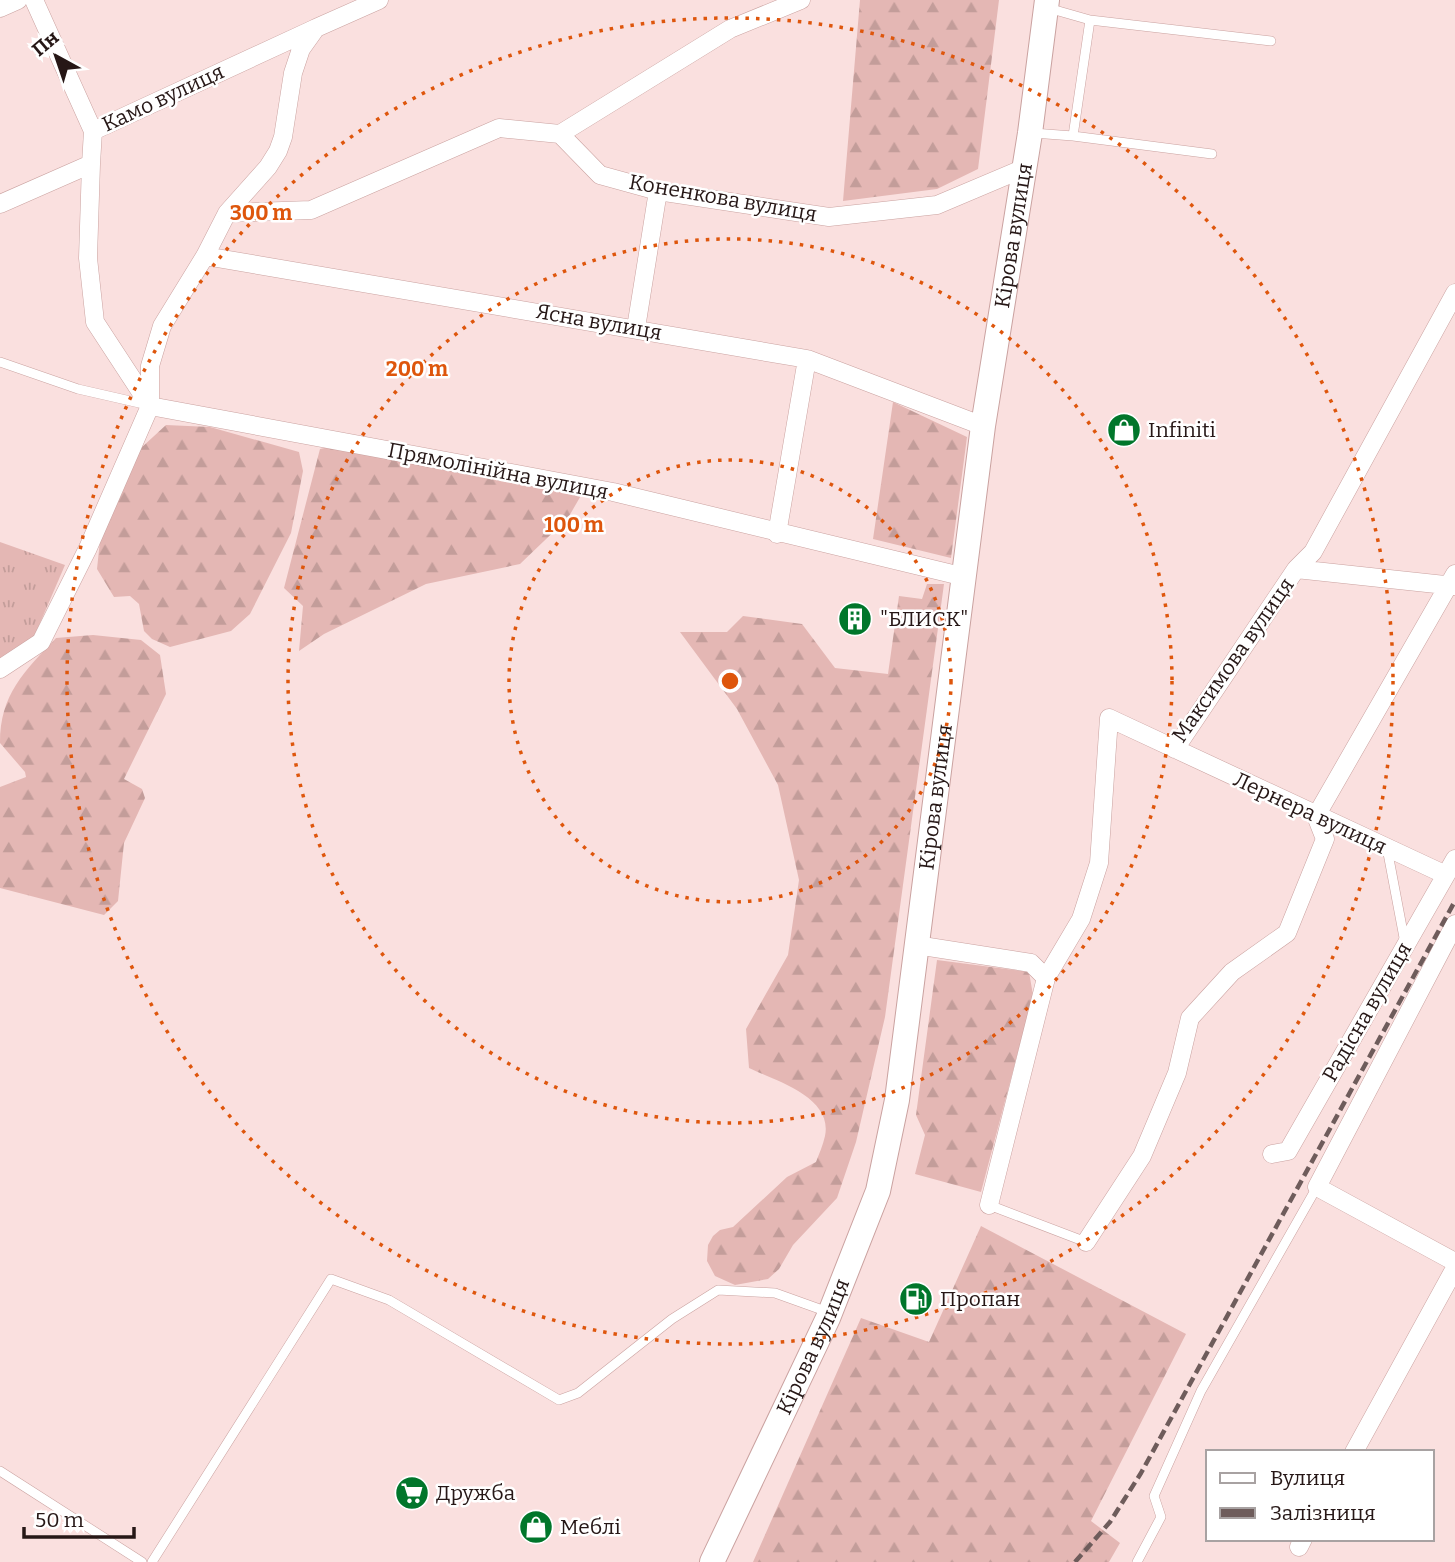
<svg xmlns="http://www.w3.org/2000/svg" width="1455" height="1562" font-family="Bitter,serif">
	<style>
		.grass { fill: url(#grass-tufts) }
		.forest { fill: url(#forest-firs) }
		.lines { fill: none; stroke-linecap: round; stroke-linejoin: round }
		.lane-casing { stroke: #caa2a0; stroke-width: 10 }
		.street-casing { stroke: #caa2a0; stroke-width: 19 }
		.secondary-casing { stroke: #caa2a0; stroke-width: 26 }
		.lane { stroke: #fff; stroke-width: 9 }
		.street { stroke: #fff; stroke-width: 18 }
		.secondary { stroke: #fff; stroke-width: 24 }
		.rail { stroke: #6e5c5b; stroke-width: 4.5; stroke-dasharray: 10 5; stroke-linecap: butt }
		.ring { fill: none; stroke: #de560c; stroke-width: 3.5; stroke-dasharray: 3.5 7 }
		.labels { text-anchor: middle; stroke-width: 5; stroke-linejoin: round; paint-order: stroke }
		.street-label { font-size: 21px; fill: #261716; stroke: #fff }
		.poi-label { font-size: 21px; fill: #261716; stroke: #fff; text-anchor: start }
		.centre { fill: #de560c; stroke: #fff; stroke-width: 3.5 }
		.ring-label { font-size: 21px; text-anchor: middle; font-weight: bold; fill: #de560c; stroke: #fff; stroke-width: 5; stroke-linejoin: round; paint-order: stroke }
	</style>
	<defs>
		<pattern id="grass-tufts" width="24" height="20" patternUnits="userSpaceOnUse" patternTransform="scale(1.75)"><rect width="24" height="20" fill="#e4b7b4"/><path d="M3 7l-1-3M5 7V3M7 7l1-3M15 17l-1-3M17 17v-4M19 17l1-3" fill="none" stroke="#c39d9a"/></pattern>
		<pattern id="forest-firs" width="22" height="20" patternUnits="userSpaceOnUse" patternTransform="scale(1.75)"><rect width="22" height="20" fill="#e4b7b4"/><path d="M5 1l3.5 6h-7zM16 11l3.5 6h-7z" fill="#c39d9a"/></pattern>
	</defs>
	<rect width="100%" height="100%" fill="#fae0df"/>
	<path class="grass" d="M 0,542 L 65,565 L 34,637 L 0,659 Z"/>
	<path class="forest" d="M 860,0 L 999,0 L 978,169 L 937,189 L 843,201 Z
		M 893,402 L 967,437 L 951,558 L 873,539 Z
		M 166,425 L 210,427 L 299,452 L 303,471 L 291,533 L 250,614 L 231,631 L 170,647 L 152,639 L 144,631 L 139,604 L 130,596 L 114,597 L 97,569 L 101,531 L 128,460 Z
		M 333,446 L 583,492 L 568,518 L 520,564 L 426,584 L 324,634 L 299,651 L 303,606 L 284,588 L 320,449 Z
		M 927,584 L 944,584 L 885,1017 L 856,1142 L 837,1198 L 793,1245 L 779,1269 L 768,1279 L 735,1285 L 715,1276 L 707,1261 L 708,1245 L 713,1236 L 720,1230 L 733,1227 L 787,1177 L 816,1162 C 819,1154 823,1145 825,1136 C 833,1097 776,1081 749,1068 L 746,1029 L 788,955 L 799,880 L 778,785 L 737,709 L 680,632 L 727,632 L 743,616 L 802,624 L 835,668 L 888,674 L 899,596 L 922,599 Z
		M 93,635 L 141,640 L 160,655 L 166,694 L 124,779 L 142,789 L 145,798 L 124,843 L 118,901 L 104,915 L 0,888 L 0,787 L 26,777 L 25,772 L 0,743 C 0,694 24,672 56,638 Z
		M 937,960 L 1029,972 L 1033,995 L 981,1192 L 915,1174 L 925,1135 L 916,1115 Z
		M 981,1226 L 1186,1334 L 1091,1521 L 1120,1543 L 1109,1562 L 753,1562 L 861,1318 L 929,1342 Z"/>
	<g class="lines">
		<g class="lane-casing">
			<path id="lane" d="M 1048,8 L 1090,20 L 1271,41
				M 1090,20 L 1073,136 L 1212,154
				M 1033,133 L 1073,136
				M 0,362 L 78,389 L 148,405
				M 1387,848 L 1405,943
				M 989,1205 L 1086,1242
				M 0,1471 L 142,1562
				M 152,1562 L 331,1279 L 389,1300 L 559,1400 L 578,1393 L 672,1319 L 718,1290 L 775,1293 L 828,1312
				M 1137,1562 L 1161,1517 L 1154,1496 L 1201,1391 L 1317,1187"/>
		</g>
		<g class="street-casing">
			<path id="street" d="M 34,0 L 93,131
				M 0,8 L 18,0
				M 560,134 L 600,175 L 658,191 L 829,217 L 937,205 L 1022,169
				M 91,164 L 88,258 L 95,322 L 150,406
				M 0,204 L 91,164 L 93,131 L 316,28
				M 227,213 L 311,210 L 499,128 L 560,134 L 730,29 L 801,0
				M 205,256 L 807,359 L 983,426
				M 636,328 L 658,191
				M 150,406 L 613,492 L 965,577
				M 777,534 L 807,359
				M 1296,569 L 1455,586
				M 0,669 L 41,642 L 88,548 L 150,406 L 150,366 L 162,326 L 205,256 L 227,213 L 268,167 L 278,151 L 283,137 L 293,73 L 301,49 L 316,28 L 379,0
				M 1175,749 L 1296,569 L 1313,552 L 1455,293
				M 1455,924 L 1317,1187 L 1455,1262
				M 916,945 L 1031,963 L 1046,978
				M 1272,1154 L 1288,1151 L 1455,859
				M 989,1205 L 1046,978 L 1081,919 L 1099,863 L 1109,718 L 1446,875
				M 1086,1242 L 1142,1156 L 1177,1073 L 1190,1018 L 1232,972 L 1287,933 L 1325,839 L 1316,816 L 1455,574
				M 1354,1452 L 1455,1268
				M 1299,1547 L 1303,1539"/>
		</g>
		<g class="secondary-casing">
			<g id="secondary">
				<path id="s1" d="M 712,1562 L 828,1318 L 878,1191 L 897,1100 L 983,426 L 1030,133 L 1047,0"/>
			</g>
		</g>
		<use href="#lane" class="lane"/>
		<use href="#street" class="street"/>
		<use href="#secondary" class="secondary"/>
		<path class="rail" d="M 1075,1562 L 1110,1522 L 1141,1473 L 1455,901"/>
	</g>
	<g class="ring">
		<circle cx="730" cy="681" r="221"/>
		<circle cx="730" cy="681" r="442"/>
		<circle cx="730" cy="681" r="663"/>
	</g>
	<defs>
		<g id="shop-disc" transform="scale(1.75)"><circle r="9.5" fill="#01762b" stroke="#fff"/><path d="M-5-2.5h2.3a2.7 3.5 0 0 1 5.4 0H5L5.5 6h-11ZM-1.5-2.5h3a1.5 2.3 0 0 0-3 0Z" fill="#fff"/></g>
		<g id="building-disc" transform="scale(1.75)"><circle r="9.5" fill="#01762b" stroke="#fff"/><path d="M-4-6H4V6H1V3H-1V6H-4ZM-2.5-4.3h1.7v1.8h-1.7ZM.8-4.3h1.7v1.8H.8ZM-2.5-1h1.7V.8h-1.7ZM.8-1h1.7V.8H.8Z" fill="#fff"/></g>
		<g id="fuel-disc" transform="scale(1.75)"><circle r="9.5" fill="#01762b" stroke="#fff"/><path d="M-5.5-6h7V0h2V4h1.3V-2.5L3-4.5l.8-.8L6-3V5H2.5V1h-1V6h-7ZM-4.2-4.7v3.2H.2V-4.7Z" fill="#fff"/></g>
		<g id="supermarket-disc" transform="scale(1.75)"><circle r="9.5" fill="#01762b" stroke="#fff"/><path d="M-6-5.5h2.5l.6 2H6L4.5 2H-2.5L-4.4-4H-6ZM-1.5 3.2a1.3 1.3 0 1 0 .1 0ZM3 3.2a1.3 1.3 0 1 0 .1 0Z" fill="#fff"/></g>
	</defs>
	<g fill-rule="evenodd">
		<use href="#shop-disc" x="1124" y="430"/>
		<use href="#building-disc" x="855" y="619"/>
		<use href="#fuel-disc" x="916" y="1299"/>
		<use href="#supermarket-disc" x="412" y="1493"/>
		<use href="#shop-disc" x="536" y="1527"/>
	</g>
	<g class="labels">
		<g class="street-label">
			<text transform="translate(163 98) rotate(-25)" y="7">Камо вулиця</text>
			<text transform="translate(723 198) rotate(10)" y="7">Коненкова вулиця</text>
			<text dy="7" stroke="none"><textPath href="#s1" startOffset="1372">Кірова вулиця</textPath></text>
			<text transform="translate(599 322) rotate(10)" y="7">Ясна вулиця</text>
			<text transform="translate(498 471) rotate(11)" y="7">Прямолінійна вулиця</text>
			<text transform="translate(1233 660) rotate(-55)" y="7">Максимова вулиця</text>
			<text dy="7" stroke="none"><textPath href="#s1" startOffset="805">Кірова вулиця</textPath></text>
			<text transform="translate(1310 813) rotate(25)" y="7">Лернера вулиця</text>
			<text transform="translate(1367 1012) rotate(-60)" y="7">Радісна вулиця</text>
			<text dy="7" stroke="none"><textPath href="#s1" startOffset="238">Кірова вулиця</textPath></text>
		</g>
		<g class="poi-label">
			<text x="1148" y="437">Infiniti</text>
			<text x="880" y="626">"БЛИСК"</text>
			<text x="940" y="1306">Пропан</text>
			<text x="436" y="1500">Дружба</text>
			<text x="560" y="1534">Меблі</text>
		</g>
	</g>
	<circle cx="730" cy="681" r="10" class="centre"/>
	<g class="ring-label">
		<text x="261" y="220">300 m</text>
		<text x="417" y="376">200 m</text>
		<text x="574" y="532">100 m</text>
	</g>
	<rect x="1206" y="1450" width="228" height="91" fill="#ffffff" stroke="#a8a2a2" stroke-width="2"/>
	<rect x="1220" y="1473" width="35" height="10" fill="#ffffff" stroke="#a8a2a2" stroke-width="2"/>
	<text x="1270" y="1485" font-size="21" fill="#261716">Вулиця</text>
	<rect x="1220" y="1508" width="35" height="10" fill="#6e5c5b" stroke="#a8a2a2" stroke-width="2"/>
	<text x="1270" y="1520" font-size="21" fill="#261716">Залізниця</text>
	<g transform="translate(56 56) rotate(320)" stroke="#ffffff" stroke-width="5" paint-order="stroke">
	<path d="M0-5L12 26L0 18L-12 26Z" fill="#261716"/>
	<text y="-10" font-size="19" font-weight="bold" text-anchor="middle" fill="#261716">Пн</text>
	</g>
	<path d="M24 1527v10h110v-10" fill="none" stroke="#261716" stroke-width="3.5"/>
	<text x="35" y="1527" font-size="21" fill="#261716" stroke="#ffffff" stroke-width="5" paint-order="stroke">50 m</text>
</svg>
